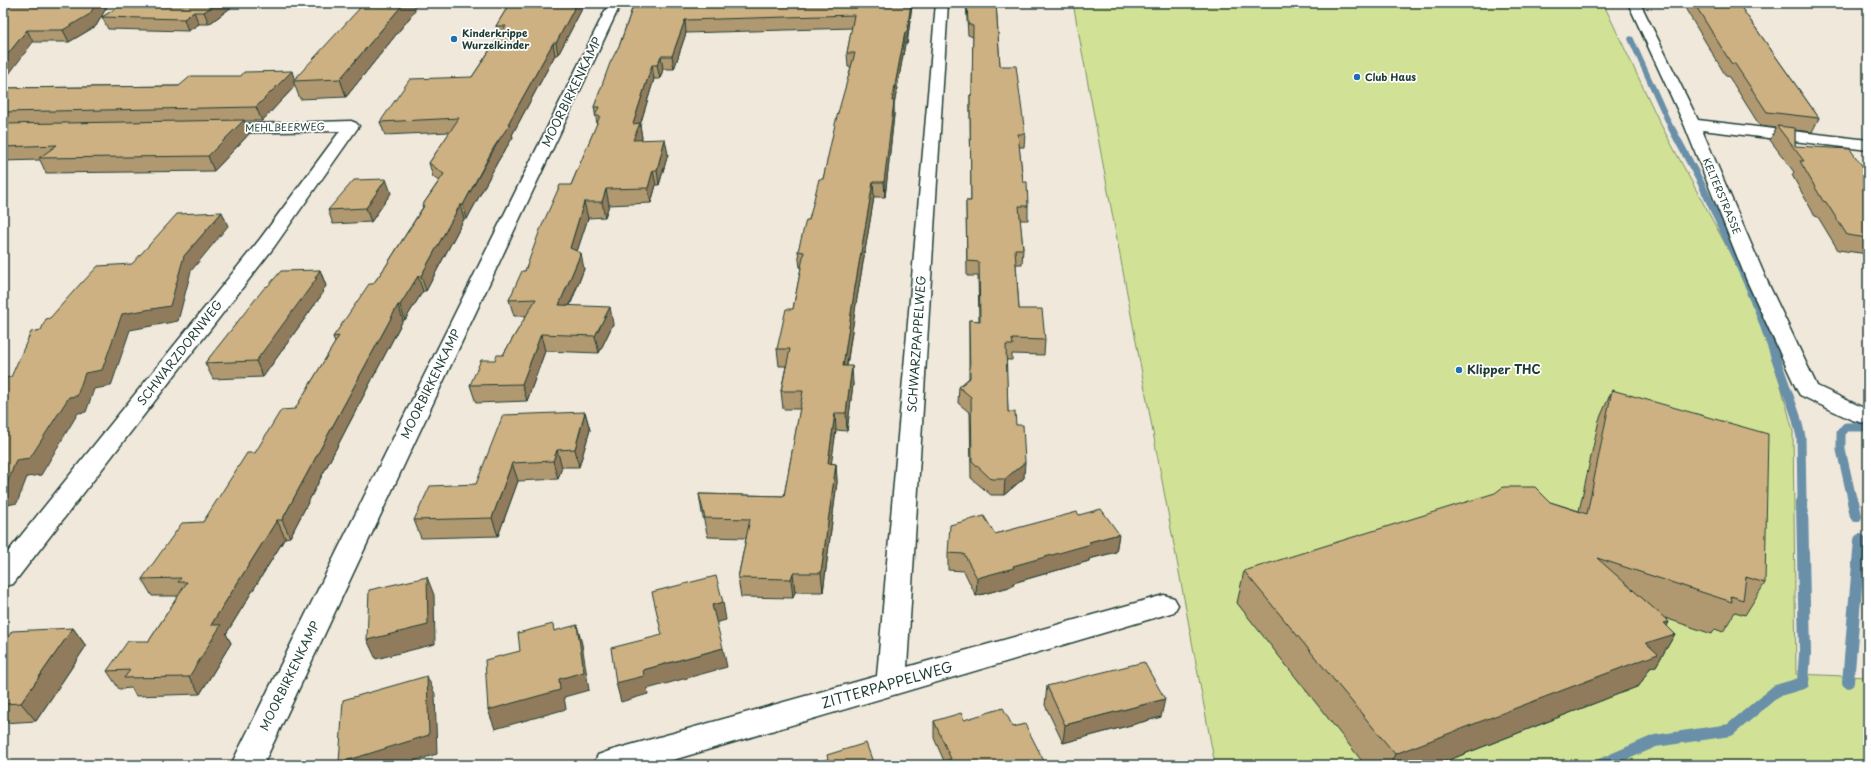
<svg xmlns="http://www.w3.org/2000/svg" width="1871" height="768" font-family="'Playpen Sans',sans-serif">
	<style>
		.green { fill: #d1e296; stroke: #789065 }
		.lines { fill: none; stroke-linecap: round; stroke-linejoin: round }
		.stream-far3 { stroke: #6990a8; stroke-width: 5.5 }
		.stream-far2 { stroke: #6990a8; stroke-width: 7 }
		.stream-far1 { stroke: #6990a8; stroke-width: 9 }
		.stream { stroke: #6990a8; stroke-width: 12 }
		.minor-casing { stroke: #1f3d34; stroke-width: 3 }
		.minor { fill: #fff; fill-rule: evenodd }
		.wall { fill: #b09870; stroke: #1f3d34 }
		.shaded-wall { fill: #907c5b; stroke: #1f3d34 }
		.building { fill: #cdb182; stroke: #1f3d34 }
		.poi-dot { fill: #1f6fb2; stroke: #fff; stroke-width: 1.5 }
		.labels { text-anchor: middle; stroke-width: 3.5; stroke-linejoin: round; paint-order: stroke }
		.far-poi-label { font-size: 10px; font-weight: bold; fill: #1f3d34; stroke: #fff; text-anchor: start }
		.far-street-label { font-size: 10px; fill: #1f3d34; stroke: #fff }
		.street-label { font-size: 12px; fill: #1f3d34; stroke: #fff }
		.poi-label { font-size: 12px; font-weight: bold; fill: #1f3d34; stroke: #fff; text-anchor: start }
		.near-street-label { font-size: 14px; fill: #1f3d34; stroke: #fff }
	</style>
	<rect width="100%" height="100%" fill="#f0e8da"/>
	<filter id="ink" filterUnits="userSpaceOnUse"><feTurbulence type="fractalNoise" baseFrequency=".025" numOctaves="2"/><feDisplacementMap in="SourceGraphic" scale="8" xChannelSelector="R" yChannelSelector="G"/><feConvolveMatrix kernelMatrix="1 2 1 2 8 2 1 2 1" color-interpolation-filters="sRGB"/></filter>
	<g filter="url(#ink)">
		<path class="green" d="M 1073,3 L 1603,3 L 1661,125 L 1761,310 L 1793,431 L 1796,674 L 1868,677 L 1868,765 L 1215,765 Z"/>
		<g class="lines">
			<path class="stream-far3" d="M 1631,39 L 1672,130"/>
			<path class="stream-far2" d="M 1672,129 L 1701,183 L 1752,294"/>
			<path class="stream-far1" d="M 1751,293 L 1759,310 L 1796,416 L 1801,437 L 1802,503
				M 1853,503 L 1841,450 L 1841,433 L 1846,427 L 1864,427"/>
			<path class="stream" d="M 1853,502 L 1856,516
				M 1848,682 L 1860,540
				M 1600,765 L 1655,741 L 1730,730 L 1776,691 L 1803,683 L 1805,653 L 1802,502"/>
			<g class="minor-casing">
				<path id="minor" d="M 609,3 L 621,3 L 263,765 L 231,765 Z
					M 936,3 L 948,3 L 907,667 L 1164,595 L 1174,598 L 1178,605 L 1174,612 L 1164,615 L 656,765 L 593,765 L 598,755 L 609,751 L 877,676 Z
					M 1628,3 L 1640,3 L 1698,120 L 1868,140 L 1868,150 L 1702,130 L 1767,281 L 1817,386 L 1868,410 L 1868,424 L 1852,420 L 1800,395 L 1797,390 L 1747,281 L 1684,124 Z
					M 351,121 L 356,123 L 359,126 L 274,247 L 13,584 L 3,587 L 3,558 L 260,239 L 340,131 L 216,133 L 211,131 L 208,128 L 211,125 Z"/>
			</g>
			<use href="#minor" class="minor"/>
		</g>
		<path class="wall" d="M 3,3 L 109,3 L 96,26 L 69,42 L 33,42 Z
			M 125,3 L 237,3 L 209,24 L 199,24 L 188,31 L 108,29 L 102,17 Z
			M 510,3 L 585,3 L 558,55 L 555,55 L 512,135 L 513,137 L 498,161 L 467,219 L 464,219 L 426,291 L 423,291 L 405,320 L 403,320 L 290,537 L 285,538 L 226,634 L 231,643 L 200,694 L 136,696 L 131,688 L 119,689 L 107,671 L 149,641 L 178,596 L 152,596 L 142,579 L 203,522 L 255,453 L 295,409 L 335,343 L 333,337 L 373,284 L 386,266 L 423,207 L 422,206 L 439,181 L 433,177 L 429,163 L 450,132 L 385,135 L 380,122 L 472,77 L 499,36 L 496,26 Z
			M 634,3 L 912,3 L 907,44 L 905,44 L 894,105 L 894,115 L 885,197 L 874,197 L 856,304 L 847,366 L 853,384 L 847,431 L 836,430 L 831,463 L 836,464 L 837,482 L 823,592 L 795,592 L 793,598 L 741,597 L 738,578 L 746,538 L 708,537 L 702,513 L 699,494 L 784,496 L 800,409 L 783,409 L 781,391 L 786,366 L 779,366 L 777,349 L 793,309 L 801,268 L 800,268 L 798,251 L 823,179 L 851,67 L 848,67 L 847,53 L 852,28 L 686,33 L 674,69 L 663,69 L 660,79 L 654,79 L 640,125 L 642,138 L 641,140 L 668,154 L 659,185 L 656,185 L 651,203 L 609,205 L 605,217 L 588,218 L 577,251 L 584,269 L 570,306 L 613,324 L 599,353 L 545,351 L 527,401 L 476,403 L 470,385 L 495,360 L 503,355 L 526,316 L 514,316 L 509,300 L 571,185 L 597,124 L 594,107 L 620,44 Z
			M 966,3 L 996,3 L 1000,66 L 1025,134 L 1024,147 L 1019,147 L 1023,182 L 1028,206 L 1028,220 L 1020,220 L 1023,249 L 1022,264 L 1016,264 L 1019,309 L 1045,340 L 1044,355 L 1012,354 L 1012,360 L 1006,360 L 1008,412 L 1016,425 L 1024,478 L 1004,495 L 991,495 L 971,478 L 970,413 L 958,403 L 959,387 L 969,378 L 969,320 L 979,321 L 978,276 L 967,276 L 966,201 L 971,201 L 970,107 L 970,95 L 972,95 L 973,37 L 968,35 Z
			M 1682,3 L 1738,3 L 1819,118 L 1812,132 L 1795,130 L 1795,146 L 1868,174 L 1868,254 L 1838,250 L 1818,217 L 1815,216 L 1792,175 L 1794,172 L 1770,140 L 1776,128 L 1760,126 L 1729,77 L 1726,76 Z
			M 415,11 L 346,97 L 300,99 L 295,86 L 262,121 L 244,121 L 249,134 L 214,171 L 46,173 L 40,160 L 3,161 L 3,88 L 179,86 L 295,79 Z
			M 391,193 L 371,222 L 333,224 L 328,210 Z
			M 320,270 L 326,286 L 322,291 L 323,293 L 263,377 L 213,379 L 205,363 L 268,286 Z
			M 1612,390 L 1765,583 L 1745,615 L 1735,612 L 1723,632 L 1715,629 L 1712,634 L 1665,618 L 1669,622 L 1667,626 L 1675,634 L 1656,666 L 1650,668 L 1639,686 L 1436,765 L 1365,765 L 1237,603 L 1244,571 L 1550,502 L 1579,511 L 1599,420 Z
			M 585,412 L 590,430 L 579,467 L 562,467 L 558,479 L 518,481 L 498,536 L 421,538 L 414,520 L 476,484 Z
			M 1079,515 L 1119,534 L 1116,552 L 1089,559 L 1089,561 L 1013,583 L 1013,586 L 976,596 L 964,571 L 948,570 L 948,553 L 995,534 Z
			M 73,628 L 86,646 L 36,721 L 3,723 L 3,644 Z
			M 1047,686 L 1161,717 L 1063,743 L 1045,705 Z
			M 964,720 L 1013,727 L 1046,765 L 944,761 L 934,738 L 934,721 Z"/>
		<path class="shaded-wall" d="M 96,3 L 109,3 L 96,26 L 69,42 L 63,30 Z
			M 217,3 L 237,3 L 209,24 L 204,12 Z
			M 404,3 L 415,3 L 415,11 L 346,97 L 340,79 Z
			M 577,3 L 585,3 L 558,55 L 556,43 Z
			M 911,3 L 912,3 L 912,6 L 907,44 L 907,32 Z
			M 194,12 L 199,24 L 188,31 L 184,19 Z
			M 685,20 L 686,33 L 674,69 L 672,56 Z
			M 27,30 L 33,42 L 3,82 L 3,60 Z
			M 905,32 L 905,44 L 894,105 L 894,115 L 885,197 L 884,182 L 892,101 Z
			M 553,43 L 555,55 L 512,135 L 513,137 L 498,161 L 467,219 L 463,205 Z
			M 661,56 L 663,69 L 660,79 L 657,65 Z
			M 652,65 L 654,79 L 640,125 L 642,138 L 636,155 L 633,140 L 633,124 Z
			M 292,71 L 295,81 L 293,81 L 295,86 L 262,121 L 256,107 Z
			M 244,120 L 249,134 L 214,171 L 208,156 Z
			M 665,139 L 668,154 L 659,185 L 657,170 Z
			M 653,170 L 656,185 L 651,203 L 648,188 Z
			M 386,179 L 391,193 L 371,222 L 366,208 Z
			M 873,182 L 874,197 L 856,304 L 844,384 L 843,366 L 855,287 Z
			M 606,189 L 609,205 L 605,217 L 602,202 Z
			M 584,202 L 588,218 L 573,264 L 570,248 Z
			M 460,205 L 464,219 L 426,291 L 421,276 Z
			M 222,212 L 228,226 L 191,271 L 178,321 L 130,330 L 111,386 L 94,389 L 86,412 L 78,413 L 41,475 L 27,477 L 17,503 L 3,506 L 3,487 L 16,460 L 69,397 L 85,373 L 122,314 L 184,256 Z
			M 581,253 L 584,269 L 563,322 L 559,305 Z
			M 320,270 L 326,286 L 322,291 L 323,293 L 263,377 L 256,361 Z
			M 418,276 L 423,291 L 405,320 L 400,305 Z
			M 398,305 L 403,320 L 290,537 L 282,520 Z
			M 610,307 L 613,324 L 599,353 L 595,336 Z
			M 541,334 L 545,351 L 527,401 L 522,384 Z
			M 852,366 L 853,384 L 847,431 L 846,413 Z
			M 585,412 L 590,430 L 579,467 L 575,449 Z
			M 835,413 L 836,430 L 829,481 L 828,463 Z
			M 557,450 L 562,467 L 558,479 L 553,461 Z
			M 1025,462 L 1024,478 L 1004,495 L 1005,479 Z
			M 512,463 L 518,481 L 498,536 L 492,518 Z
			M 836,464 L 837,482 L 823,592 L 821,573 Z
			M 277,520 L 285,538 L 226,634 L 231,643 L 200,694 L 189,677 L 211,625 Z
			M 1119,534 L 1116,552 L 1089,559 L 1089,561 L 1013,583 L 1013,586 L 976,596 L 977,578 L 1013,566 L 1089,542 Z
			M 793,573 L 795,592 L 793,598 L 791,579 Z
			M 427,577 L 434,595 L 435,644 L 376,659 L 367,640 Z
			M 723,602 L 726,620 L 715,623 L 712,605 Z
			M 1669,622 L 1660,638 L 1675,634 L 1656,666 L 1650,668 L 1639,686 L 1436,765 L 1390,765 L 1395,754 L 1646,643 L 1664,623 Z
			M 577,625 L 582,644 L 589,690 L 564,697 L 566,709 L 495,729 L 488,710 L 559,679 Z
			M 73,628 L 86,646 L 36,721 L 21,703 Z
			M 723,648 L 727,667 L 647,689 L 648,694 L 621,702 L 616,683 L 643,670 Z
			M 427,676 L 435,694 L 437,754 L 401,765 L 340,765 L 339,763 Z
			M 1165,699 L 1161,717 L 1063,743 L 1065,725 Z"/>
		<path class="building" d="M 3,3 L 96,3 L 90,14 L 63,30 L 27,30 L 3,60 Z
			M 125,3 L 217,3 L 204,12 L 194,12 L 184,19 L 102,17 Z
			M 360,3 L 404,3 L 340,79 L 293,81 L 359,9 Z
			M 510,3 L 577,3 L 556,43 L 553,43 L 508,124 L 510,124 L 494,147 L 463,205 L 460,205 L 421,276 L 418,276 L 400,305 L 398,305 L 282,520 L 277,520 L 211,625 L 221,625 L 189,677 L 124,678 L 130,670 L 107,671 L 128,641 L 149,641 L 187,582 L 178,582 L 181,578 L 142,579 L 182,523 L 203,522 L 247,453 L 255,453 L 281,410 L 295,409 L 339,336 L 333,337 L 369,284 L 373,284 L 386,266 L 424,206 L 422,206 L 444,174 L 429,163 L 459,118 L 380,122 L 410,79 L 472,77 L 506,26 L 496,26 Z
			M 634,3 L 911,3 L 907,32 L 905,32 L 892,101 L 894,101 L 884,182 L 873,182 L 855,287 L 843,366 L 852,366 L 846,413 L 835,413 L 828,463 L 836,464 L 821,573 L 793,573 L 791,579 L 738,578 L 750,519 L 705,518 L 699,494 L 784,496 L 803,391 L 781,391 L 790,349 L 777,349 L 786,309 L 793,309 L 804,252 L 798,251 L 806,220 L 809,220 L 819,179 L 823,179 L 836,120 L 855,53 L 847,53 L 854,15 L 685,20 L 672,56 L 661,56 L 657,65 L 652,65 L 633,124 L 640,123 L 633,140 L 665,139 L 657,170 L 653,170 L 648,188 L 606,189 L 602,202 L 584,202 L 570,248 L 581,253 L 559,305 L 610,307 L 595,336 L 541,334 L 522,384 L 470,385 L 481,360 L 495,360 L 497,355 L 503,355 L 536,299 L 509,300 L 522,271 L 525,271 L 540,230 L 560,185 L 571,185 L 600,116 L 595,116 L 599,107 L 594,107 L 610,63 L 620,44 Z
			M 967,3 L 996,3 L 1000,66 L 1016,66 L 1025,134 L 1018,134 L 1023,182 L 1027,182 L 1028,206 L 1019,206 L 1023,249 L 1015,249 L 1019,309 L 1042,309 L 1045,340 L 1012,339 L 1013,345 L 1006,345 L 1008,412 L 1015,412 L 1016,425 L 1023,425 L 1025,462 L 1005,479 L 991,479 L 972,461 L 971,397 L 959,387 L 970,378 L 969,320 L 980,321 L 979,262 L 967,261 L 966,201 L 971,201 L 970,95 L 972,95 L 973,26 L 968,24 Z
			M 1694,3 L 1738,3 L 1819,118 L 1767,112 L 1735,64 L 1731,63 Z
			M 292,71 L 256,107 L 3,112 L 3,88 L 179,86 L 191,76 L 241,76 L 244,72 Z
			M 244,120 L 208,156 L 39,158 L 57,145 L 3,147 L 3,124 Z
			M 1777,126 L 1795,128 L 1795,146 L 1850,149 L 1868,174 L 1868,238 L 1847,235 L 1826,202 L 1823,201 L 1800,161 L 1804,161 Z
			M 386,179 L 366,208 L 328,210 L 354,180 Z
			M 222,212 L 184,256 L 170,306 L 122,314 L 102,370 L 85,373 L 77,396 L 69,397 L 30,458 L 16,460 L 6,487 L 3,487 L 3,378 L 11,377 L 31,332 L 41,330 L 46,319 L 50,318 L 81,283 L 83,282 L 98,266 L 132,264 L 177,214 Z
			M 320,270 L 315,278 L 317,278 L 256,361 L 205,363 L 265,287 L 268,286 L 281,271 Z
			M 1612,390 L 1768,434 L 1765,583 L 1746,577 L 1743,600 L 1731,596 L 1732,602 L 1597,558 L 1669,622 L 1664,623 L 1675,634 L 1646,643 L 1658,654 L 1395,754 L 1244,571 L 1495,493 L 1503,487 L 1535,487 L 1550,502 L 1587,514 Z
			M 585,412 L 575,449 L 557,450 L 553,461 L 512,463 L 492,518 L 414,520 L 430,486 L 476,484 L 503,415 Z
			M 1101,509 L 1119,534 L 1089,542 L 1091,544 L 1013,566 L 1014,568 L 977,578 L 964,554 L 948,553 L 950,525 L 984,516 L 995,534 L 1077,512 L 1079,515 Z
			M 716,576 L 723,602 L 712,605 L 723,648 L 643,670 L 644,676 L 616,683 L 611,648 L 662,635 L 652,592 Z
			M 427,577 L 428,625 L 367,640 L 369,590 Z
			M 553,624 L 554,631 L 577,625 L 584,672 L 559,679 L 560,690 L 488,710 L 485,660 L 520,651 L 518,633 Z
			M 73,628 L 21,703 L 3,704 L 3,644 L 12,631 Z
			M 1144,662 L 1165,699 L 1065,725 L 1047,686 Z
			M 427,676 L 429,735 L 339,763 L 343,700 Z
			M 1003,708 L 1013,727 L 1025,724 L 1046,765 L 931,765 L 951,759 L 934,721 L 961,713 L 964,720 Z
			M 866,743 L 874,765 L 810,765 L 828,759 L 827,755 Z"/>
	</g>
	<g class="poi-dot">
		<circle cx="454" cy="39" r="4"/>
		<circle cx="1357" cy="77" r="4"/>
		<circle cx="1459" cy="370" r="4"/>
	</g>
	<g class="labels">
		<g class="far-poi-label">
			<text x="462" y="37">Kinderkrippe<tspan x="462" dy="12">Wurzelkinder</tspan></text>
			<text x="1365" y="81">Club Haus</text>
		</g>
		<g class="far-street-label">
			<text transform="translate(285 127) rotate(-1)" y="4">MEHLBEERWEG</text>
			<text transform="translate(1722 196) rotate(67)" y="4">KELTERSTRASSE</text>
		</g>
		<g class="street-label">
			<text transform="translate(572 92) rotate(-64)" y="4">MOORBIRKENKAMP</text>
			<text transform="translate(917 344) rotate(-86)" y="4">SCHWARZPAPPELWEG</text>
			<text transform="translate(180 353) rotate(-52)" y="4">SCHWARZDORNWEG</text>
			<text transform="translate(431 384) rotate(-64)" y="4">MOORBIRKENKAMP</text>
			<text transform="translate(290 676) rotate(-64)" y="4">MOORBIRKENKAMP</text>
		</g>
		<g class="poi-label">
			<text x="1467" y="374">Klipper THC</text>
		</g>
		<g class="near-street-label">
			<text transform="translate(887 685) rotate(-16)" y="5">ZITTERPAPPELWEG</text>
		</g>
	</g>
	<rect width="1871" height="768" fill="none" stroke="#fff" stroke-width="16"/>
	<rect x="8" y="8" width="1855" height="752" fill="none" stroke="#1f3d34" stroke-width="1.5" filter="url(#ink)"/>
</svg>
